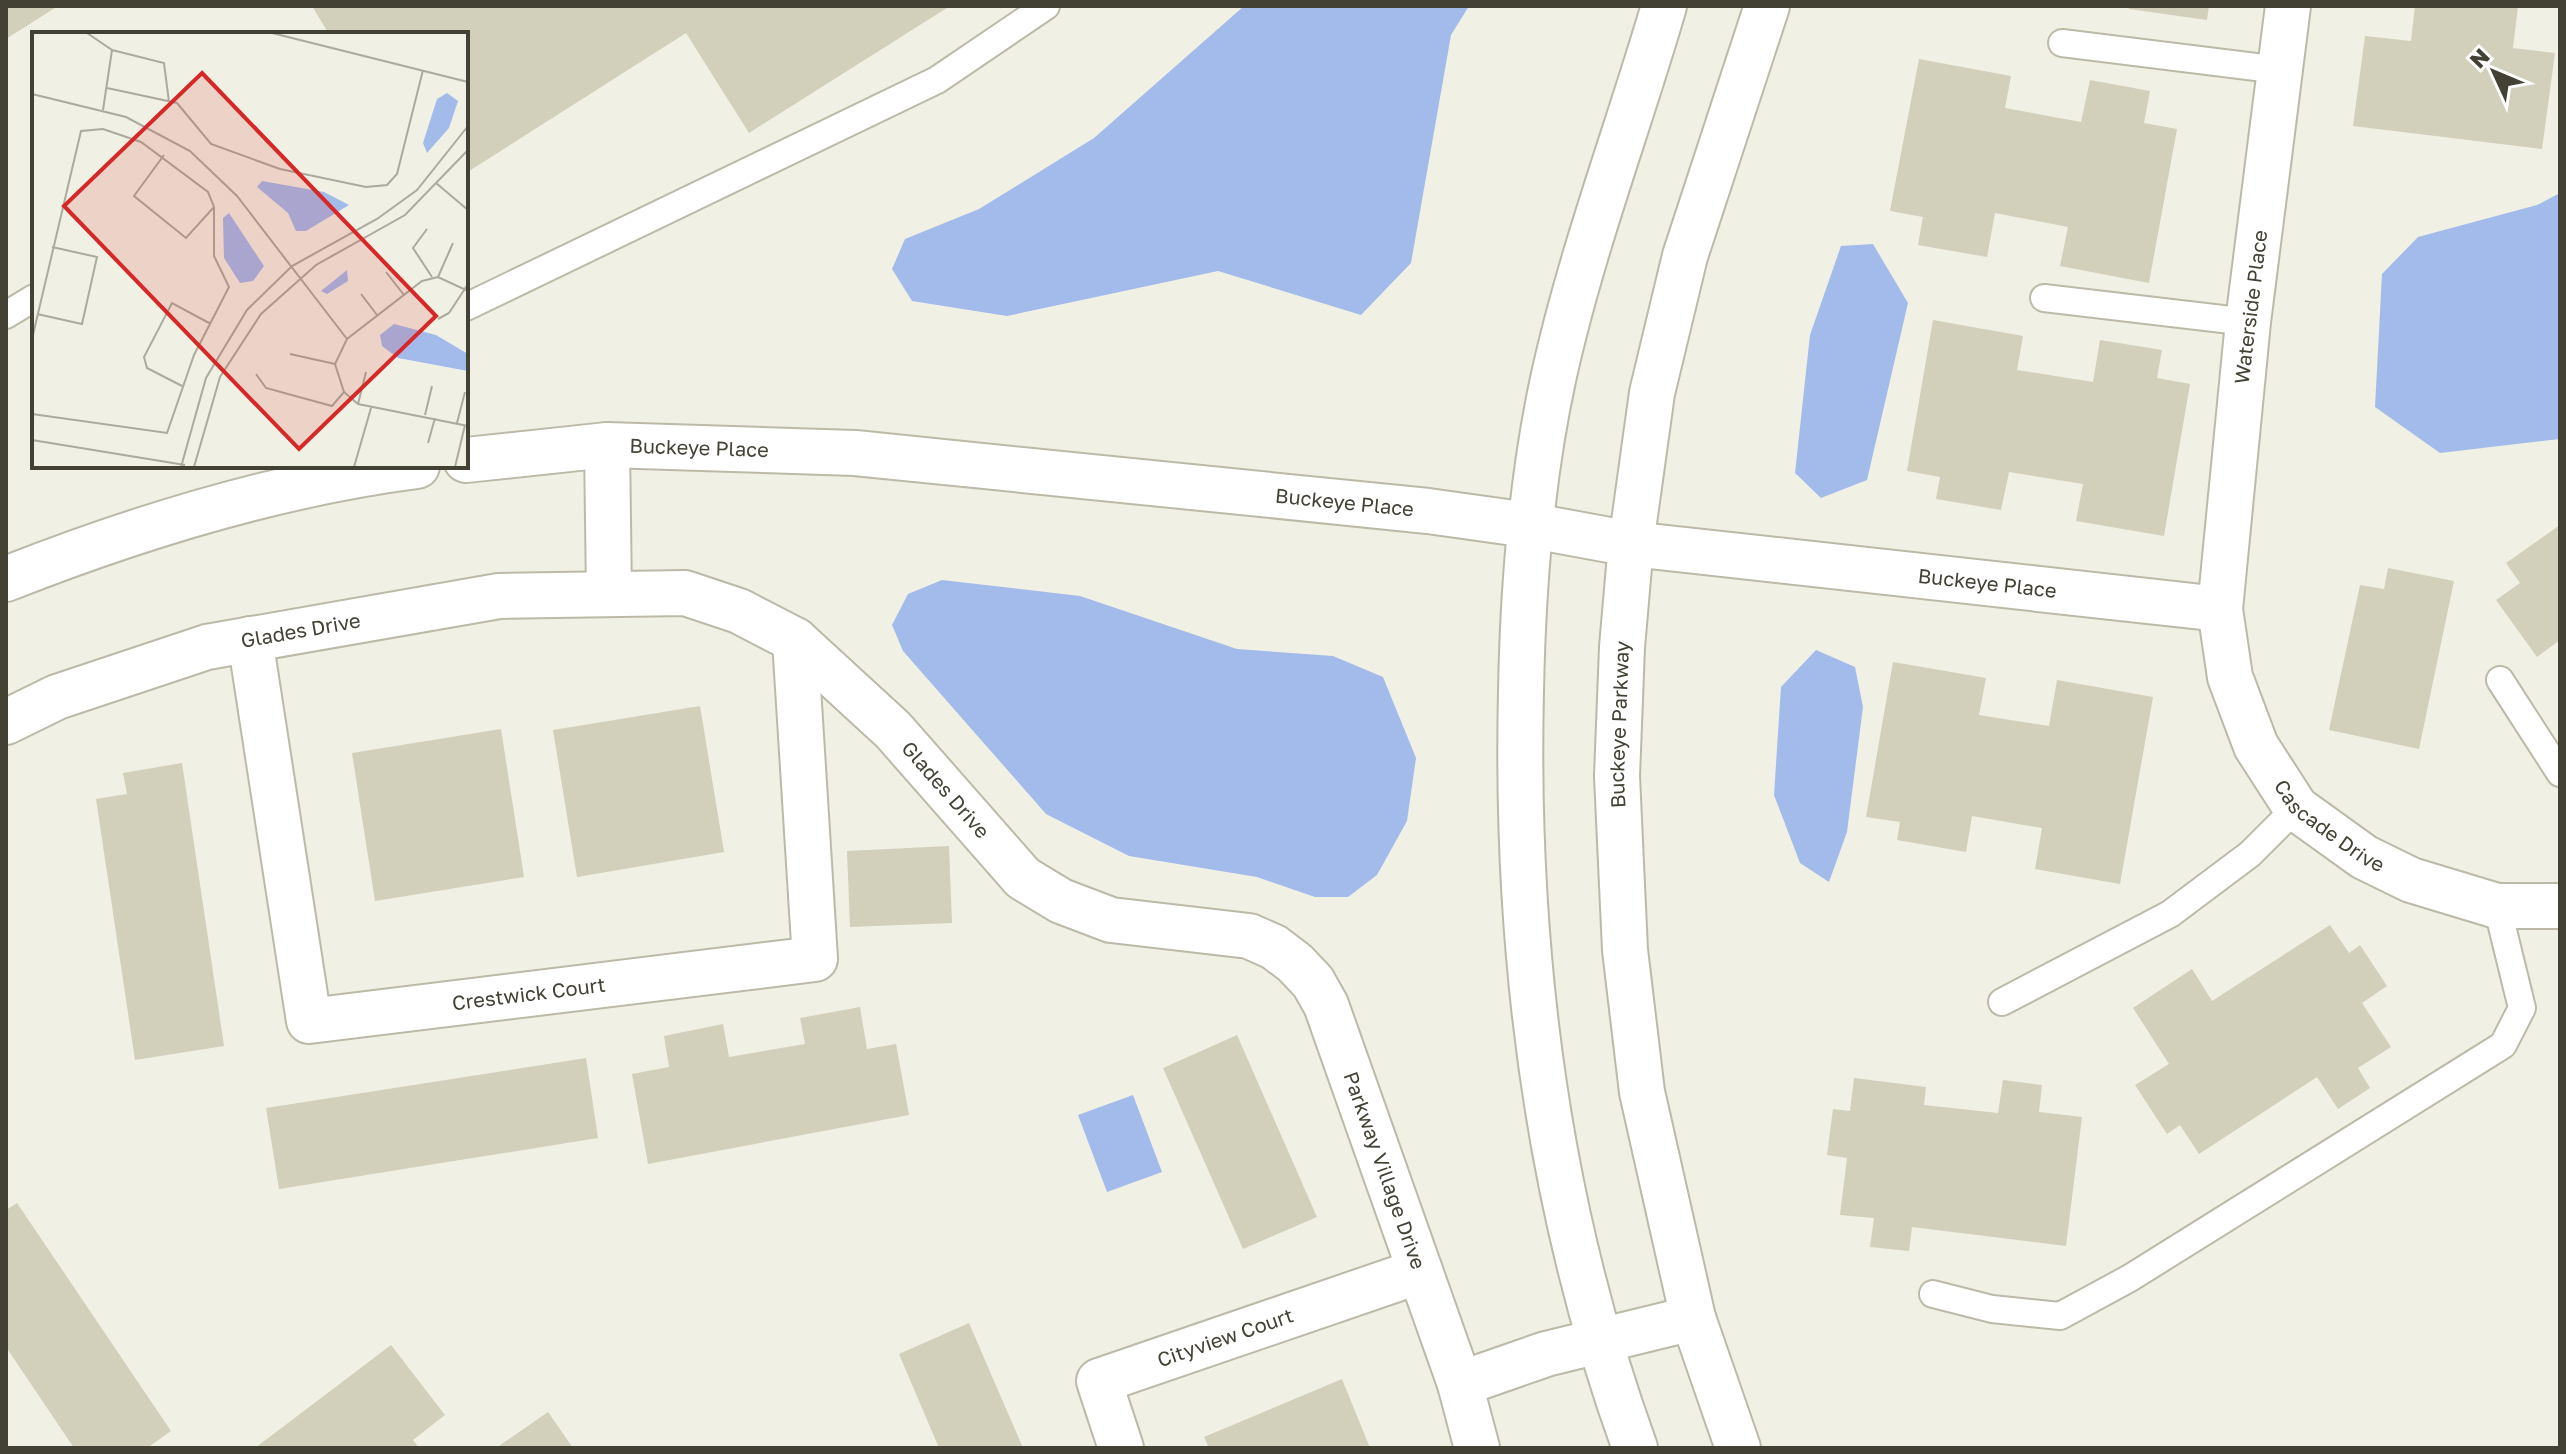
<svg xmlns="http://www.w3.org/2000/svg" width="2566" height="1454" font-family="'Golos Text',sans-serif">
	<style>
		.water { fill: #a3bbeb }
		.building { fill: #d2cfba }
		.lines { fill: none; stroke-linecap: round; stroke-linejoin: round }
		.service-casing { stroke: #bcbaa7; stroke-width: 30 }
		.minor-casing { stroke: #bcbaa7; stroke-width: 48 }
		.tertiary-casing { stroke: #bcbaa7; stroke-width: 48 }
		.service { stroke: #fff; stroke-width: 26 }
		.minor { stroke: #fff; stroke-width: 44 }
		.tertiary { stroke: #fff; stroke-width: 44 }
		.labels { text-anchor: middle; stroke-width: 6; stroke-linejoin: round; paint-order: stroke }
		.street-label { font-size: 20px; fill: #434134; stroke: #fff }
		.inset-road { fill: none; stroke: #abaa9e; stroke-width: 2 }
		.view { fill: #d62828; fill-opacity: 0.15; stroke: #d62828; stroke-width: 4 }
		.inset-edge { fill: none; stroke: #434134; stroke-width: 4 }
	</style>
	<rect width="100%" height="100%" fill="#f1f0e4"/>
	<path class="water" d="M 1244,6 L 1469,6 L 1451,35 L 1411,263 L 1361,315 L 1218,271 L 1007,316 L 912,301 L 892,269 L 905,239 L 979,209 L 1094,138 Z
		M 2560,193 L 2560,439 L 2440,453 L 2375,407 L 2382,274 L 2418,237 L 2537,205 Z
		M 1873,244 L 1908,303 L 1867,480 L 1821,498 L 1795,473 L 1810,335 L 1841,246 Z
		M 942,580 L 1080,596 L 1237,649 L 1333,656 L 1383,677 L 1416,758 L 1407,821 L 1377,875 L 1348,897 L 1315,897 L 1257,877 L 1129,856 L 1046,814 L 903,651 L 892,625 L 908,594 Z
		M 1816,650 L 1855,667 L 1863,707 L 1847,832 L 1829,882 L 1800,863 L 1774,795 L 1781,687 Z
		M 1133,1095 L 1162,1172 L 1107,1192 L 1078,1115 Z"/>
	<path class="building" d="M 6,6 L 58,6 L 6,39 Z
		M 312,6 L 950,6 L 749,133 L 686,33 L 466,173 L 466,34 L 329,34 Z
		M 2129,6 L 2209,6 L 2207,20 L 2129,9 Z
		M 2415,6 L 2518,6 L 2513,48 L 2555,53 L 2542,149 L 2353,126 L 2365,36 L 2411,41 Z
		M 1919,59 L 2011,76 L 2005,108 L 2081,122 L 2090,80 L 2150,91 L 2144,123 L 2177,129 L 2149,283 L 2060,266 L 2068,227 L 1995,213 L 1987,257 L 1918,245 L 1923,217 L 1890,211 Z
		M 1933,320 L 2023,336 L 2017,370 L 2093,382 L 2100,340 L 2162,350 L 2157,378 L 2190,384 L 2164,536 L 2076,521 L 2083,484 L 2009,472 L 2001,510 L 1936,499 L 1940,477 L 1907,471 Z
		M 2560,525 L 2560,640 L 2537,657 L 2496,600 L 2520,583 L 2506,563 Z
		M 2388,568 L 2454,581 L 2419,749 L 2329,730 L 2360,585 L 2384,589 Z
		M 1893,662 L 1986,678 L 1979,715 L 2049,726 L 2057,680 L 2153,697 L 2120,884 L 2035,869 L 2042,828 L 1972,816 L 1966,852 L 1897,840 L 1900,822 L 1866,817 Z
		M 700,706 L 724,852 L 577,877 L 553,730 Z
		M 501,729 L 524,877 L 375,901 L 352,753 Z
		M 182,763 L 224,1046 L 135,1060 L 96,799 L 127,794 L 123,773 Z
		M 949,846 L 952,923 L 850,927 L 847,851 Z
		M 2330,925 L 2349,953 L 2360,945 L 2387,986 L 2362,1003 L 2391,1047 L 2358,1068 L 2370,1088 L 2338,1109 L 2317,1077 L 2199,1154 L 2180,1125 L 2167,1134 L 2135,1085 L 2169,1064 L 2133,1008 L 2192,969 L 2212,1001 Z
		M 860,1007 L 867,1049 L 896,1044 L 909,1115 L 648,1164 L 632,1074 L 669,1067 L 664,1036 L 723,1024 L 729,1057 L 805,1044 L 800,1018 Z
		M 1237,1035 L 1317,1217 L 1243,1249 L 1163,1068 Z
		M 586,1058 L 598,1138 L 279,1189 L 266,1108 Z
		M 1854,1078 L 1926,1087 L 1924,1105 L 1998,1113 L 2003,1080 L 2042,1085 L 2039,1112 L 2082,1117 L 2066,1246 L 1912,1227 L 1909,1251 L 1870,1247 L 1874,1218 L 1840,1215 L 1847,1158 L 1827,1155 L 1833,1109 L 1850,1111 Z
		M 17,1203 L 171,1431 L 147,1448 L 74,1448 L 6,1347 L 6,1210 Z
		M 969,1323 L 1023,1448 L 939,1448 L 899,1354 Z
		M 391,1345 L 445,1415 L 413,1440 L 419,1448 L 255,1448 Z
		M 1342,1379 L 1370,1448 L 1209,1448 L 1204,1437 Z
		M 548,1412 L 573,1448 L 496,1448 Z"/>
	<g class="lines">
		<g class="service-casing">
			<path id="service" d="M 2062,43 L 2280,70
				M 2044,298 L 2248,322
				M 466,307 L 937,80 L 1046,6
				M 6,315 L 34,298
				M 2500,680 L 2560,773
				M 2002,1002 L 2170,914 L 2250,854 L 2296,808
				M 1933,1294 L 1992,1309 L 2060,1316 L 2130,1278 L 2503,1045 L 2522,1008 L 2497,906"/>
		</g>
		<g class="minor-casing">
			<g id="minor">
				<path id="s1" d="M 2288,6 L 2248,322 L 2220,609 L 2230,677 L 2256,746 L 2296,808 L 2364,857 L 2411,880 L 2497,906 L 2560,906"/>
				<path d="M 607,445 L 609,594"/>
				<path id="s2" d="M 466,460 L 607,445 L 855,453 L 1428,511 L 1528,525 L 1631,544 L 2220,609"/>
				<path d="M 6,579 C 138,527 277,484 417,466"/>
				<path id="s3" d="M 250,639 L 309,1021 L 815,959 L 795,640"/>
				<path id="s4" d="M 6,722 L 57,697 L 207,647 L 499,596 L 685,593 L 739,611 L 795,640 L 893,730 L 1023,878 L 1061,901 L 1111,920 L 1249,936 L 1274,947 L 1295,963 L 1313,982 L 1326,1005 L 1460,1384 L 1477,1448"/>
				<path d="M 1460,1384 L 1546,1354 L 1693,1318"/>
				<path id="s5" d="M 1121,1448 L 1099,1381 L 1420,1271"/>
			</g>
		</g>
		<g class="tertiary-casing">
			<g id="tertiary">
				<path d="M 1635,1448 C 1547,1206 1515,947 1521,691 C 1523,584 1531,479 1554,375 C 1582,249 1628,129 1664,6"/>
				<path id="s6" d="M 1738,1448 L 1693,1318 L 1642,1092 L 1625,950 L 1617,776 L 1622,647 L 1631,544 L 1652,393 L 1685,256 L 1767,6"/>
			</g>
		</g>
		<use href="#service" class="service"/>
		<use href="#minor" class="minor"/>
		<use href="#tertiary" class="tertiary"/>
	</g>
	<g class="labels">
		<g class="street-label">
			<text transform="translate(2251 307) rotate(-83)" y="7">Waterside Place</text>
			<text dy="7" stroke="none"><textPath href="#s2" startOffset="234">Buckeye Place</textPath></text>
			<text dy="7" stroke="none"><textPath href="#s2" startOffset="882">Buckeye Place</textPath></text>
			<text dy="7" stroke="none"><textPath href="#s2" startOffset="1530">Buckeye Place</textPath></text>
			<text dy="7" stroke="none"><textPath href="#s4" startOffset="310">Glades Drive</textPath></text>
			<text dy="7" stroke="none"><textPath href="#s6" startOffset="738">Buckeye Parkway</textPath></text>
			<text dy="7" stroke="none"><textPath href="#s4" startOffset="1030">Glades Drive</textPath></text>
			<text dy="7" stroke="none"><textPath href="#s1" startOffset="860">Cascade Drive</textPath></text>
			<text dy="7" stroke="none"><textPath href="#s3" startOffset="608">Crestwick Court</textPath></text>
			<text dy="7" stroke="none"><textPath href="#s4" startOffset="1666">Parkway Village Drive</textPath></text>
			<text dy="7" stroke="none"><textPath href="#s5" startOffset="204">Cityview Court</textPath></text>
		</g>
	</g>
	<g transform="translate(32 32)">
		<rect width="436" height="436" fill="#f1f0e4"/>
		<path d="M 415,61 L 426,69 L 417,96 L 395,121 L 391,111 L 405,67 ZM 230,149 L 292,160 L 317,173 L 274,199 L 264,199 L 256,181 L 225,155 ZM 197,181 L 232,234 L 221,249 L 208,251 L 192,226 L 191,186 ZM 315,238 L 316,249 L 295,262 L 289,259 ZM 362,292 L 404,303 L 436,322 L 436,339 L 366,326 L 350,314 L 348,303 Z" fill="#a3bbeb"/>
		<path class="inset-road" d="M 55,1 L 80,18 L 71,78M 240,1 L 436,50M 80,18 L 132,31 L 137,70M 75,56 L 145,71 L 179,112 L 248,137 L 334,155 L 355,153 L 365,142 L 391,38M 0,62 L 94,85 L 158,119 L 205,164 L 315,307M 132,123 L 102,164 L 154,206 L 182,175M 404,151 L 436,178M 395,197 L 381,216 L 400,245M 354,240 L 372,263M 406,245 L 421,211M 436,259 L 406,245 L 390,249 L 315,307 L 303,332 L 312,360 L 326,372 L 436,394M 329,262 L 345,283M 5,282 L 50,292 L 65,225 L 20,215M 406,287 L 417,281 L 436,252M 0,307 L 49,99 L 71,97 L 109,110 L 176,160 L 182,175 L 182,224 L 197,255 L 162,323 L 135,401 L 0,382M 258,322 L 303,332M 224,342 L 234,356 L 300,374 L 312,360M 150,354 L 115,336 L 112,325 L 140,271 L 179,292M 326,372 L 334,340M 393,383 L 400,354M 425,391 L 433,360M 0,408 L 153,433M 396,411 L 403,386M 149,435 L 174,346 L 215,278 L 260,234 L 345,187 L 385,158 L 436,94M 162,435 L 188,345 L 229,282 L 284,233 L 373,183 L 436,118M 322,435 L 339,376M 423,435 L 433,393"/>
		<path class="view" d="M 170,41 L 404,284 L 267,417 L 32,174 Z"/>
		<rect width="436" height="436" class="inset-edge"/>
	</g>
	<rect width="2566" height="1454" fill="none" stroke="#434134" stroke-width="16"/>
	<g transform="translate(2494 72) rotate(314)" stroke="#ffffff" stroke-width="6" paint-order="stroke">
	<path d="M0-6L14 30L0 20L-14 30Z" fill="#434134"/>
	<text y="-12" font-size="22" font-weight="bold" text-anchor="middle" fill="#434134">N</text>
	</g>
</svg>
